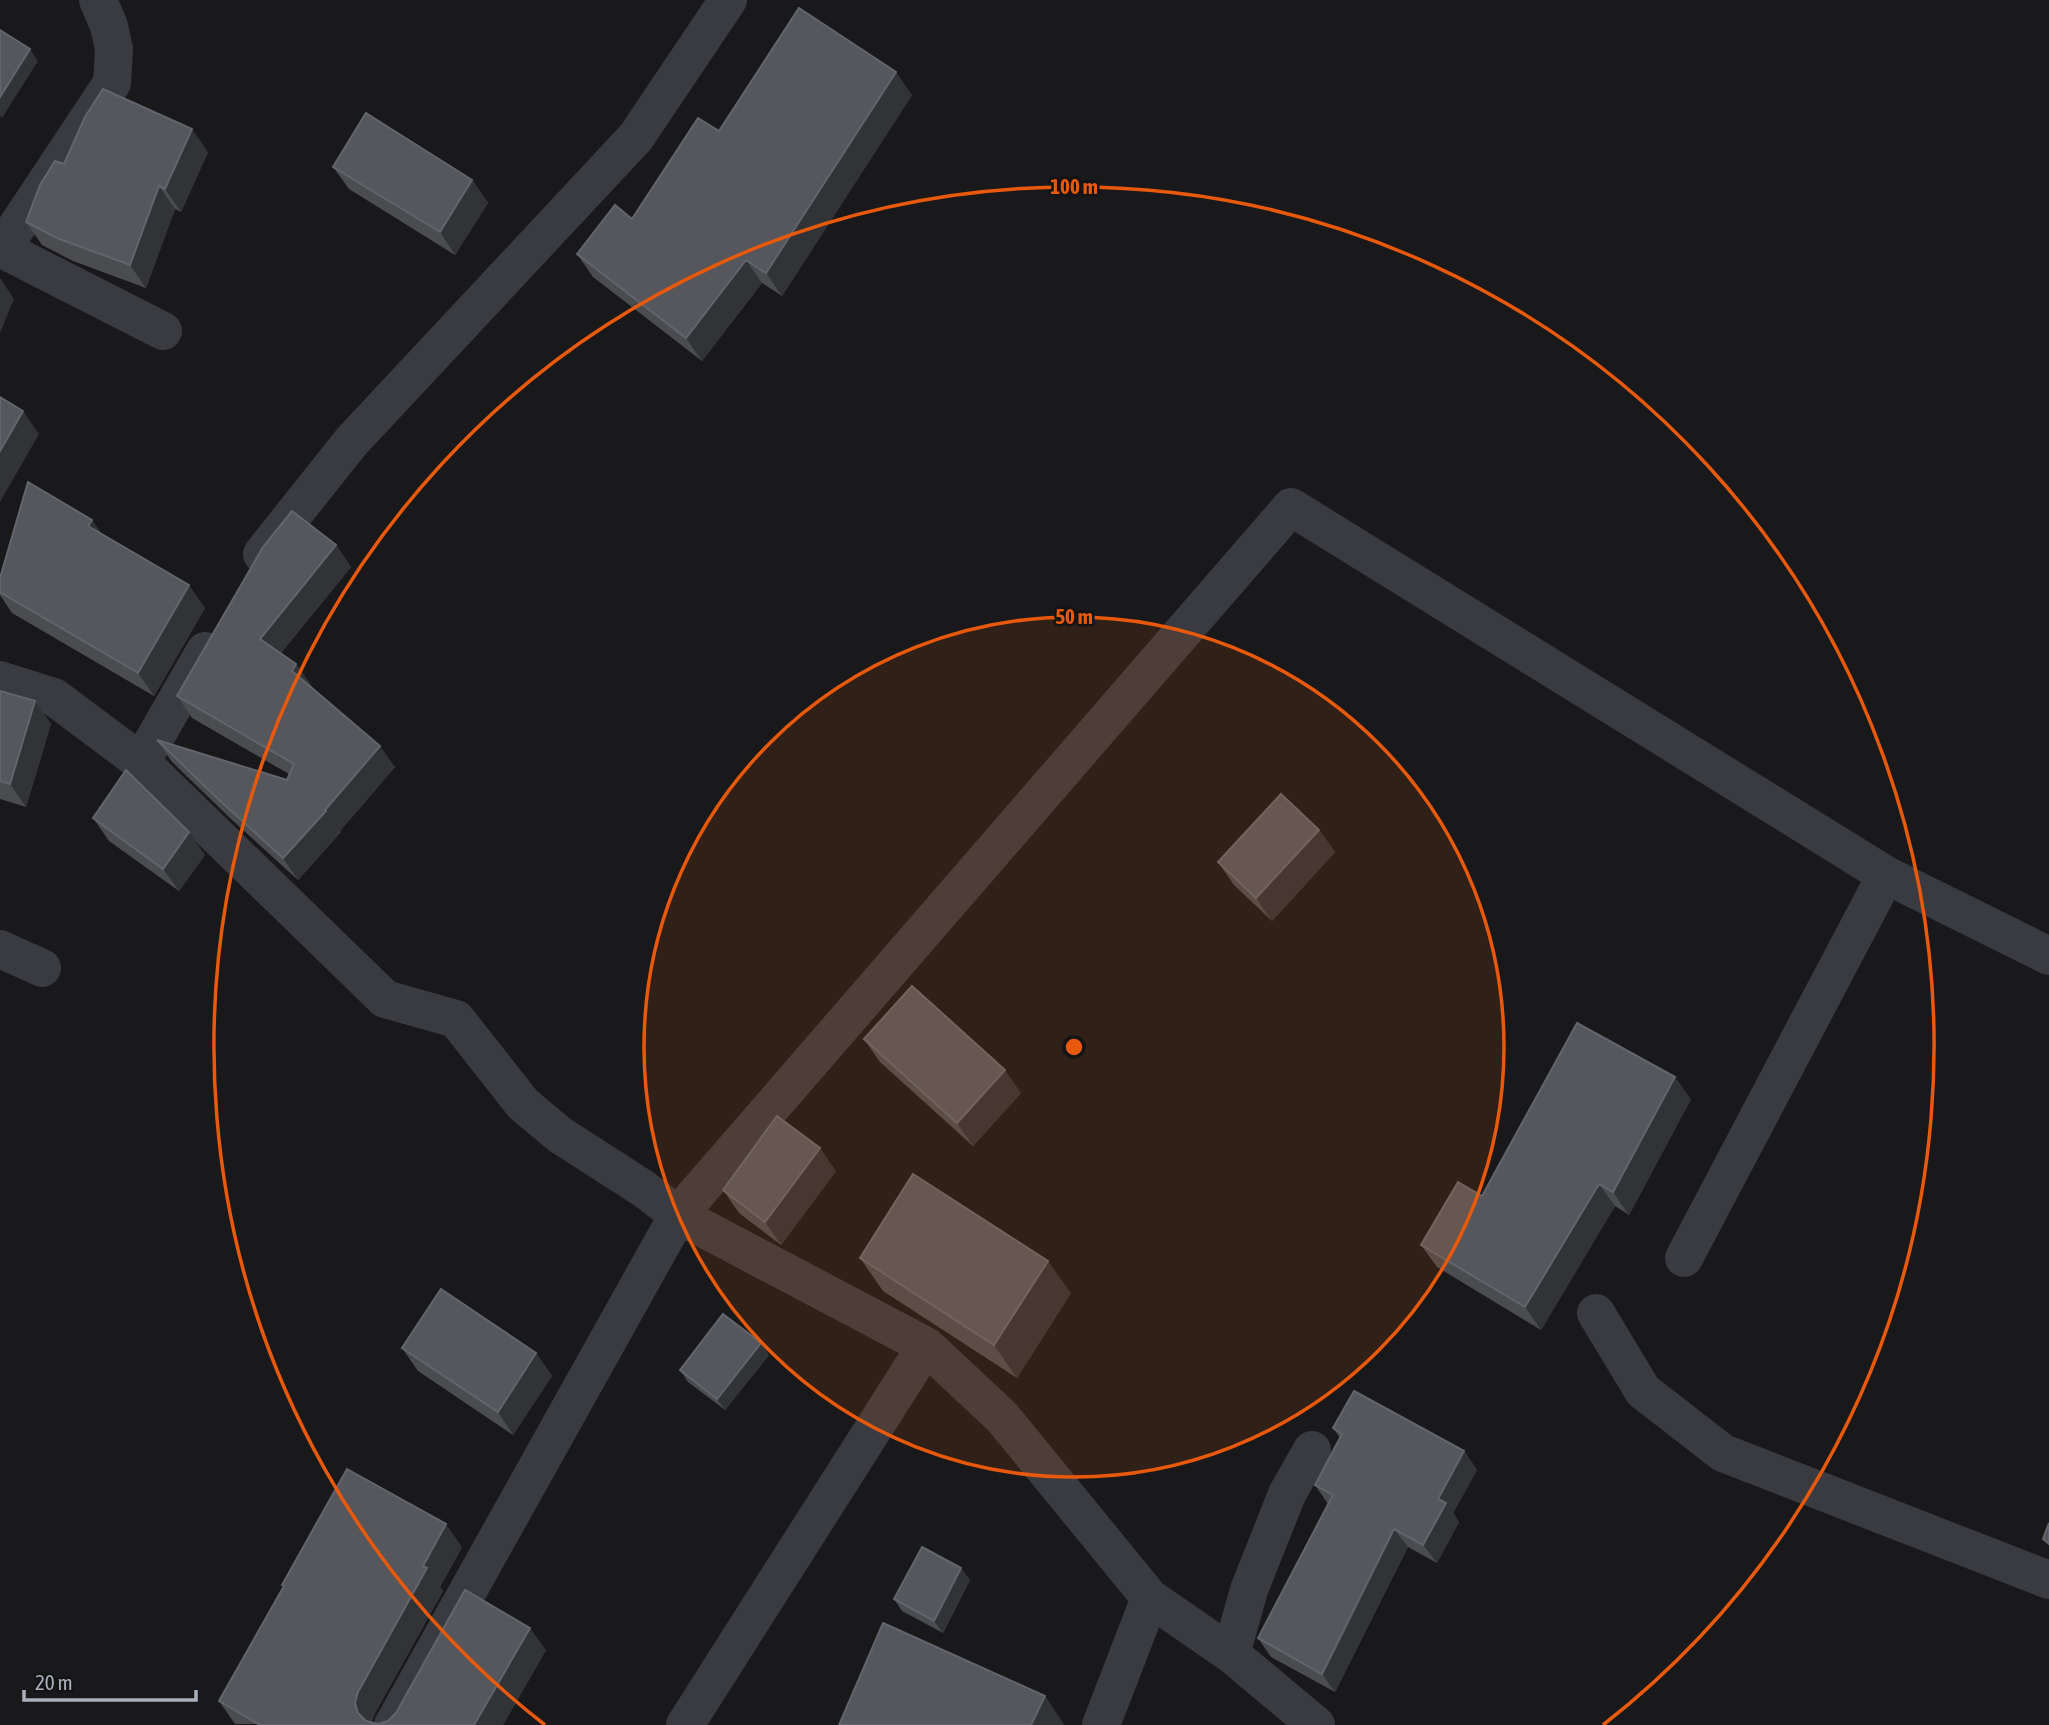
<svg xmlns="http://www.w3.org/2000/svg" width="2049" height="1725" font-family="'Asap Condensed',sans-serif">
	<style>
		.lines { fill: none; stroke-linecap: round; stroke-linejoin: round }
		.minor { stroke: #393b41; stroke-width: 38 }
		.wall { fill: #4a4c50 }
		.shaded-wall { fill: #323336 }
		.building { fill: #55575c; stroke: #62656b; stroke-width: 2 }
		.ring { fill: none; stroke: #e8590c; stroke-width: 3.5 }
		.centre { fill: #e8590c; stroke: #141416; stroke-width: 3.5 }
		.ring-label { font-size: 21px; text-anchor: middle; font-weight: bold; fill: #e8590c; stroke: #141416; stroke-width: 5; stroke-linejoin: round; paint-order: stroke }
	</style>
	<rect width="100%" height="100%" fill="#19191b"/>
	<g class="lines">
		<path class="minor" d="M 0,248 L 163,331
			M 2,249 L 112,83 L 114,49 L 109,26 L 98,0
			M 262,554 L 351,442 L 636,137 L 728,0
			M 0,680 L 54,697 L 141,762 L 385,999 L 456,1019 L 523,1104 L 560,1135 L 644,1189 L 678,1215 L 926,1346 L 1002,1417 L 1150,1598 L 1231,1654 L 1316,1725
			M 141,762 L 205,651
			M 0,949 L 42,968
			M 1684,1258 L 1886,875
			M 1596,1313 L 1643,1391 L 1723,1453 L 2049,1580
			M 1231,1654 L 1249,1590 L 1287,1494 L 1312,1450
			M 393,1725 L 678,1215 L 1291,507 L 1886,875 L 2049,956
			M 685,1725 L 926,1346
			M 1101,1725 L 1150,1598"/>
	</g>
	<path class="wall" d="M 912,95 L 782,296 L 762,283 L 702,361 L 593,277 L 577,254 L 632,219 L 719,131 Z
		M 208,152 L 181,212 L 175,209 L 146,288 L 73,261 L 42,245 L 26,222 L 64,164 Z
		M 333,167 L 472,180 L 488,203 L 455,255 L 349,189 Z
		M 102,534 L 205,608 L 154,696 L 12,613 L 0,595 L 0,578 Z
		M 336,545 L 351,567 L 281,653 L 296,664 L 311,685 L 311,686 L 395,767 L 340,831 L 341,832 L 298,880 L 231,819 L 172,762 L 157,740 L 287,780 L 289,774 L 192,718 L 177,696 Z
		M 0,691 L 35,701 L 51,724 L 26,807 L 0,799 Z
		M 93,818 L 205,855 L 179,891 L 109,841 Z
		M 1319,830 L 1335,852 L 1272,921 L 1234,885 L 1218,862 Z
		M 864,1039 L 1021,1093 L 973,1146 L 880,1062 Z
		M 1691,1099 L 1629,1215 L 1615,1206 L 1541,1330 L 1437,1267 L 1421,1245 L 1482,1196 Z
		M 836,1171 L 781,1245 L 739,1213 L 723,1190 Z
		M 860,1258 L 1071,1293 L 1017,1378 L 883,1291 Z
		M 402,1348 L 536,1353 L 552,1376 L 513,1435 L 418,1371 Z
		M 769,1355 L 725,1410 L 688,1382 L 680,1370 Z
		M 1333,1428 L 1464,1451 L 1477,1470 L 1453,1513 L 1459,1522 L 1437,1563 L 1408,1547 L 1335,1692 L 1271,1657 L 1258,1638 L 1328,1504 L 1315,1485 L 1340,1438 Z
		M 462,1547 L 440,1587 L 443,1591 L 374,1715 L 372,1722 L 378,1724 L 388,1721 L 546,1650 L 503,1725 L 235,1724 L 219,1701 L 284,1587 L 282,1585 Z
		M 970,1580 L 943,1633 L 902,1611 L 894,1599 Z"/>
	<path class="shaded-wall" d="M 30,49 L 38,61 L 2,118 L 0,115 L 0,97 Z
		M 896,72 L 912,95 L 782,296 L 766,273 Z
		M 192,129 L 208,152 L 181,212 L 165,189 Z
		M 472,180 L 488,203 L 455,255 L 440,232 Z
		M 159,186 L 175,209 L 146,288 L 130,265 Z
		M 746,260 L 762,283 L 702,361 L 686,338 Z
		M 0,278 L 14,299 L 0,333 Z
		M 23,411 L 39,434 L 0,502 L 0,451 Z
		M 92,520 L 108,542 L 88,526 Z
		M 336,545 L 351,567 L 275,660 L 260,639 Z
		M 189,585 L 205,608 L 154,696 L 138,673 Z
		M 296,664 L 311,685 L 307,692 L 292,671 Z
		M 35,701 L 51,724 L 26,807 L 10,784 Z
		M 380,746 L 395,767 L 340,831 L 341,832 L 298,880 L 283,858 Z
		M 1319,830 L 1335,852 L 1272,921 L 1256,898 Z
		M 189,832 L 205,855 L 179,891 L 163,869 Z
		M 1005,1070 L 1021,1093 L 973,1146 L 957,1123 Z
		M 1675,1077 L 1691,1099 L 1629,1215 L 1613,1192 Z
		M 820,1148 L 836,1171 L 781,1245 L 765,1222 Z
		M 1599,1184 L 1615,1206 L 1541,1330 L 1525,1307 Z
		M 1048,1261 L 1071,1293 L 1017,1378 L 994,1345 Z
		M 761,1343 L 769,1355 L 725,1410 L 717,1399 Z
		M 536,1353 L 552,1376 L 513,1435 L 498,1412 Z
		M 1464,1451 L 1477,1470 L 1453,1513 L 1459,1522 L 1437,1563 L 1423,1545 L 1438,1499 Z
		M 446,1524 L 462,1547 L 440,1587 L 443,1591 L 374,1715 L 371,1725 L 367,1725 L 358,1713 L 355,1703 L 358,1692 Z
		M 1394,1529 L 1408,1547 L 1335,1692 L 1322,1674 Z
		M 961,1568 L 970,1580 L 943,1633 L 934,1621 Z
		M 530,1628 L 546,1650 L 503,1725 L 474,1725 Z
		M 1045,1696 L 1064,1724 L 1064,1725 L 1031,1725 Z"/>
	<path class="building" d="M 799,8 L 896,72 L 766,273 L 746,260 L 686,338 L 577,254 L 615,205 L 632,219 L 698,118 L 719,131 Z
		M 0,30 L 30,49 L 0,97 Z
		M 103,89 L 192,129 L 165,189 L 159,186 L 130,265 L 57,238 L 26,222 L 40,185 L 55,161 L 64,164 L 85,117 Z
		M 366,113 L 472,180 L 440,232 L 333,167 Z
		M 0,397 L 23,411 L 0,451 Z
		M 28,482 L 92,520 L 88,526 L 189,585 L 138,673 L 0,592 L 0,578 Z
		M 292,511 L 336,545 L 260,639 L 296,664 L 292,671 L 380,746 L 325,810 L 326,811 L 283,858 L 216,797 L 157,740 L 287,780 L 294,764 L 177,696 L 263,547 Z
		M 0,691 L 35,701 L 10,784 L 0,781 Z
		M 126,770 L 189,832 L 163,869 L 93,818 Z
		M 1281,794 L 1319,830 L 1256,898 L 1218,862 Z
		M 912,986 L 1005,1070 L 957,1123 L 864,1039 Z
		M 1577,1023 L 1675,1077 L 1613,1192 L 1599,1184 L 1525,1307 L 1421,1245 L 1458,1182 L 1482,1196 Z
		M 777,1116 L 820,1148 L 765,1222 L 723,1190 Z
		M 913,1174 L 1048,1261 L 994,1345 L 860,1258 Z
		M 441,1289 L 536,1353 L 498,1412 L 402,1348 Z
		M 723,1314 L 761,1343 L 717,1399 L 680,1370 Z
		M 1354,1391 L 1464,1451 L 1438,1499 L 1446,1503 L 1423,1545 L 1394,1529 L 1322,1674 L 1258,1638 L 1333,1495 L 1315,1485 L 1342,1434 L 1333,1428 Z
		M 347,1469 L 446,1524 L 423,1566 L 427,1568 L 358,1692 L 355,1703 L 358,1713 L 366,1721 L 378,1724 L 388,1721 L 396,1713 L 465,1590 L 530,1628 L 474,1725 L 260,1725 L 219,1701 L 284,1586 L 282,1585 Z
		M 2049,1523 L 2049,1544 L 2043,1539 Z
		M 922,1547 L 961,1568 L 934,1621 L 894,1599 Z
		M 883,1623 L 1045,1696 L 1031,1725 L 839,1725 Z"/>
	<circle cx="1074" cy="1047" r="430" fill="#e8590c" fill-opacity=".12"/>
	<g class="ring">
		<circle cx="1074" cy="1047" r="430"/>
		<path d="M545 1725A860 860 0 1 1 1603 1725"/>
	</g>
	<circle cx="1074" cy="1047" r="10" class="centre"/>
	<g class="ring-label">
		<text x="1074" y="194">100 m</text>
		<text x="1074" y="624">50 m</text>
	</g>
	<path d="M24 1690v10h172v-10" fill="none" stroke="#aab1bc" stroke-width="3.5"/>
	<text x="35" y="1690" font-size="21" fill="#aab1bc" stroke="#141416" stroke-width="5" paint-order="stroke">20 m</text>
</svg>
